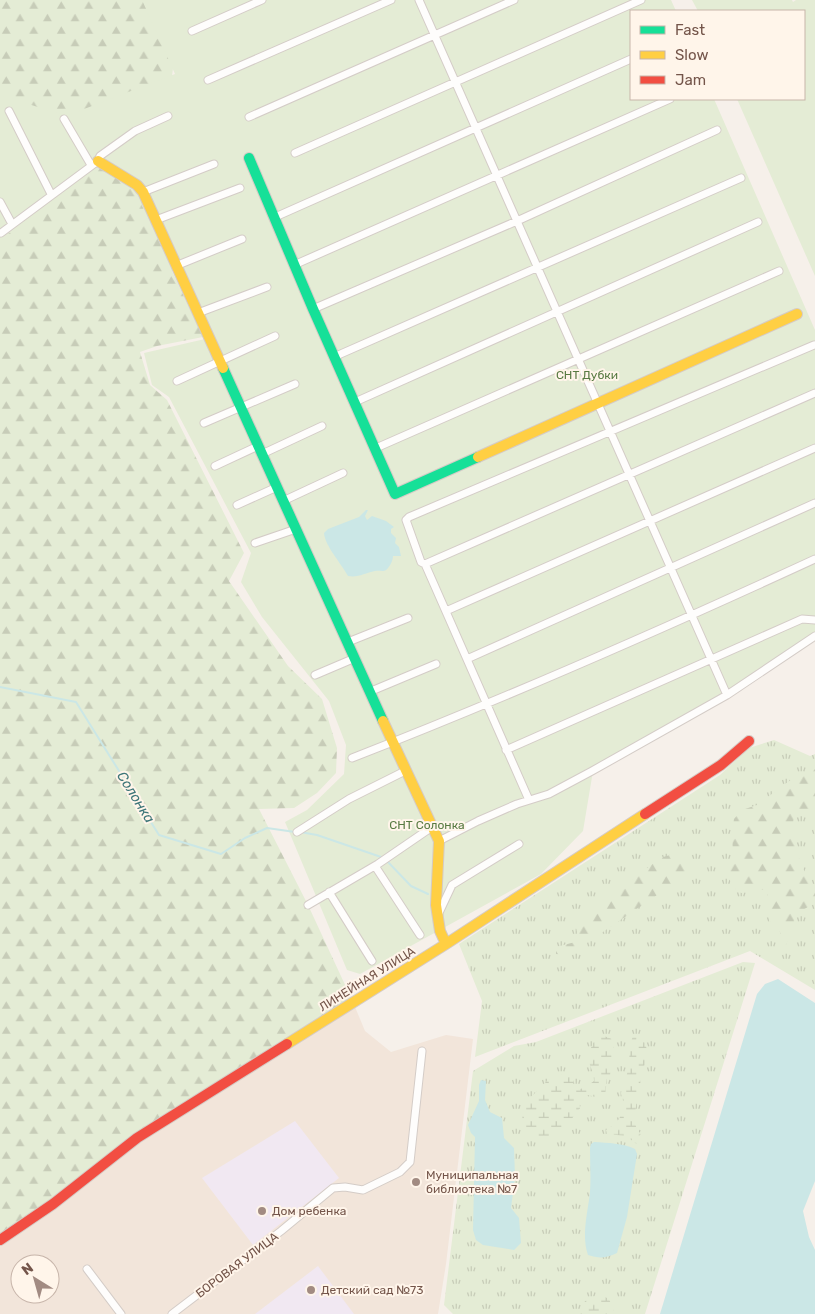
<svg xmlns="http://www.w3.org/2000/svg" width="815" height="1314" font-family="Rubik,sans-serif">
	<style>
		.residential { fill: #f2e5da; fill-rule: evenodd }
		.education { fill: #f1e8f2 }
		.grass { fill: url(#grass-tufts) }
		.forest { fill: url(#forest-firs) }
		.wetland { fill: url(#wetland-marsh) }
		.garden { fill: #e4ecd5 }
		.water { fill: #cbe7e6 }
		.lines { fill: none; stroke-linecap: round; stroke-linejoin: round }
		.stream { stroke: #cbe7e6; stroke-width: 2 }
		.street-casing { stroke: #d4ccc7; stroke-width: 9 }
		.fast-casing { stroke: #d5cbc6; stroke-width: 12 }
		.slow-casing { stroke: #d5cbc6; stroke-width: 12 }
		.jam-casing { stroke: #d5cbc6; stroke-width: 12 }
		.street { stroke: #fefdfc; stroke-width: 7 }
		.fast { stroke: #16e098; stroke-width: 10 }
		.slow { stroke: #ffcf43; stroke-width: 10 }
		.jam { stroke: #f24e42; stroke-width: 10 }
		.poi-dot { fill: #a28b82; stroke: #fff5ea; stroke-width: 2 }
		.labels { text-anchor: middle; stroke-width: 4; stroke-linejoin: round; paint-order: stroke }
		.park-label { font-size: 12px; fill: #587a42; stroke: #fff5ea }
		.street-label { font-size: 12px; fill: #74554a; stroke: #fff5ea }
		.poi-label { font-size: 12px; fill: #74554a; stroke: #fff5ea; text-anchor: start }
		.water-label { font-size: 14px; font-style: italic; fill: #3e7679; stroke: #fff5ea }
	</style>
	<defs>
		<pattern id="grass-tufts" width="24" height="20" patternUnits="userSpaceOnUse" patternTransform="scale(1.25)"><rect width="24" height="20" fill="#e4ecd5"/><path d="M3 7l-1-3M5 7V3M7 7l1-3M15 17l-1-3M17 17v-4M19 17l1-3" fill="none" stroke="#c7ccb8"/></pattern>
		<pattern id="forest-firs" width="22" height="20" patternUnits="userSpaceOnUse" patternTransform="scale(1.25)"><rect width="22" height="20" fill="#e4ecd5"/><path d="M5 1l3.5 6h-7zM16 11l3.5 6h-7z" fill="#c7ccb8"/></pattern>
		<pattern id="wetland-marsh" width="20" height="14" patternUnits="userSpaceOnUse" patternTransform="scale(1.25)"><rect width="20" height="14" fill="#e4ecd5"/><path d="M1 5h8M5 5V1M11 12h8M15 12V8" fill="none" stroke="#c7ccb8"/></pattern>
	</defs>
	<rect width="100%" height="100%" fill="#f6f0ea"/>
	<path class="residential" d="M 353,1002 L 365,1031 L 391,1052 L 446,1035 L 473,1039 L 446,1264 L 438,1314 L 0,1314 L 0,1240 L 137,1138 ZM 20,1264 L 50,1264 L 50,1294 L 20,1294 Z"/>
	<path class="education" d="M 295,1121 L 339,1178 L 253,1245 L 202,1178 Z
		M 318,1266 L 354,1314 L 255,1314 Z"/>
	<path class="grass" d="M 774,740 L 810,756 L 815,754 L 815,990 L 750,951 L 475,1057 L 482,1001 L 459,944 L 720,775 L 749,748 Z
		M 743,962 L 755,963 L 645,1314 L 453,1314 L 444,1305 L 473,1071 L 514,1046 L 536,1042 Z"/>
	<path class="forest" d="M 0,0 L 182,0 L 172,76 L 297,172 L 172,271 L 203,337 L 157,346 L 140,352 L 150,385 L 167,400 L 244,553 L 229,581 L 288,666 L 322,699 L 337,748 L 336,773 L 317,793 L 294,808 L 259,809 L 308,905 L 353,1002 L 137,1138 L 0,1240 Z
		M 815,769 L 815,811 L 799,810 L 794,818 L 792,827 L 800,862 L 815,893 L 815,900 L 808,907 L 795,914 L 794,924 L 786,945 L 783,943 L 778,925 L 769,921 L 768,896 L 765,889 L 741,893 L 733,887 L 727,874 L 733,854 L 732,832 L 734,819 L 742,810 L 757,805 L 792,779 L 812,772 Z
		M 683,851 L 694,870 L 569,955 L 556,954 L 556,947 L 579,941 L 576,927 L 593,905 L 632,880 L 660,858 Z"/>
	<path class="wetland" d="M 640,1034 L 644,1040 L 648,1053 C 644,1063 634,1109 635,1120 C 635,1126 637,1130 641,1134 L 637,1138 L 638,1145 L 626,1136 L 607,1134 L 606,1130 C 618,1123 624,1115 623,1101 C 623,1098 621,1096 621,1093 C 622,1088 626,1080 627,1074 C 630,1061 629,1048 633,1035 Z
		M 604,1036 L 612,1039 L 614,1045 L 610,1075 L 607,1077 L 605,1097 L 601,1098 L 583,1094 L 579,1097 L 580,1108 L 561,1133 L 550,1140 L 535,1139 L 528,1134 L 523,1123 L 522,1113 L 528,1100 L 548,1080 L 566,1073 L 574,1078 L 573,1085 L 576,1090 L 584,1088 L 594,1081 C 594,1074 592,1071 590,1065 C 587,1056 591,1046 596,1038 Z
		M 599,1294 L 609,1299 L 615,1314 L 580,1314 L 585,1301 Z"/>
	<path class="garden" d="M 142,0 L 671,0 L 676,11 L 631,11 L 631,99 L 714,99 L 815,330 L 815,639 L 593,771 L 583,831 L 541,874 L 360,974 L 347,970 L 285,822 L 307,810 L 344,774 L 346,745 L 329,701 L 262,617 L 241,582 L 251,553 L 169,397 L 152,385 L 144,353 L 205,339 L 135,191 L 101,168 L 95,169 L 0,240 L 0,95 L 66,116 L 175,74 Z
		M 692,0 L 792,0 L 793,2 L 796,0 L 815,0 L 815,276 L 737,99 L 804,99 L 804,11 L 698,11 Z"/>
	<path class="water" d="M 366,510 L 368,510 L 365,516 L 367,520 L 372,516 L 386,521 L 394,527 L 391,529 L 391,533 L 396,538 L 395,543 L 399,547 L 401,556 L 393,556 C 393,560 390,567 386,570 C 383,572 379,570 375,571 C 365,573 358,578 348,576 C 341,563 325,546 324,533 L 328,529 L 359,517 Z
		M 778,979 L 815,1003 L 815,1181 L 803,1211 L 809,1237 L 815,1250 L 815,1314 L 660,1314 L 757,994 L 765,984 Z
		M 481,1080 L 486,1081 L 485,1100 L 490,1112 L 502,1118 L 504,1138 L 514,1148 L 515,1177 L 511,1208 L 519,1218 L 521,1243 L 514,1250 L 483,1245 L 476,1240 L 473,1230 L 475,1137 L 471,1133 L 468,1125 L 479,1101 L 479,1085 Z
		M 594,1142 C 608,1143 623,1143 635,1149 L 637,1154 L 627,1217 L 617,1253 C 606,1258 600,1259 588,1255 C 581,1235 588,1212 590,1192 C 591,1178 590,1163 590,1148 L 591,1144 Z"/>
	<g class="lines">
		<path class="stream" d="M 0,687 L 76,702 L 159,835 L 221,854 L 245,838 L 267,828 L 295,832
			M 300,832 L 317,835 L 384,858
			M 387,861 L 411,886 L 428,894"/>
		<g class="street-casing">
			<path id="street" d="M 419,0 L 727,695
				M 192,31 L 262,0
				M 208,80 L 391,0
				M 9,111 L 51,194
				M 249,117 L 514,0
				M 64,119 L 91,165
				M 295,153 L 641,0
				M 143,192 L 214,164
				M 0,202 L 12,224
				M 273,218 L 631,59
				M 156,220 L 240,188
				M 1,233 L 98,161 L 100,156 L 135,131 L 168,116
				M 178,265 L 242,239
				M 294,265 L 670,99
				M 313,309 L 517,221 L 717,130
				M 198,313 L 267,287
				M 336,356 L 741,178
				M 177,381 L 275,336
				M 355,402 L 758,222
				M 204,423 L 295,384
				M 376,448 L 779,271
				M 262,454 L 322,426
				M 215,466 L 258,446
				M 283,501 L 343,473
				M 237,505 L 277,487
				M 255,543 L 296,529
				M 425,564 L 815,393
				M 446,611 L 815,448
				M 348,642 L 408,618
				M 467,659 L 815,503
				M 315,675 L 355,658
				M 369,692 L 436,664
				M 506,750 L 802,619 L 815,620
				M 352,758 C 509,697 663,629 815,559
				M 529,800 L 425,564 L 421,562 L 406,520 L 409,517 L 814,345
				M 297,832 L 349,799 L 405,771
				M 439,841 L 478,821 L 517,804 L 549,794 L 592,771 L 727,695 L 815,636
				M 375,866 L 420,935
				M 329,892 L 372,961
				M 308,905 L 378,864 L 432,827
				M 437,917 L 452,885 L 519,844
				M 87,1269 L 121,1314
				M 172,1314 L 281,1231 L 333,1188 L 345,1187 L 363,1190 L 400,1172 L 410,1162 L 422,1051"/>
		</g>
		<g class="fast-casing">
			<path id="fast" d="M 249,158 L 313,309 L 395,494 L 478,457
				M 223,368 L 383,721"/>
		</g>
		<g class="slow-casing">
			<path id="slow" d="M 98,161 L 137,185 L 143,192 L 223,368
				M 478,457 L 797,314
				M 383,721 L 439,841 L 436,905 L 440,931 L 446,944
				M 287,1044 L 446,944 L 645,814"/>
		</g>
		<g class="jam-casing">
			<path id="jam" d="M 645,814 L 721,765 L 749,741
				M 0,1240 L 53,1204 L 137,1138 L 287,1044"/>
		</g>
		<use href="#street" class="street"/>
		<use href="#fast" class="fast"/>
		<use href="#slow" class="slow"/>
		<use href="#jam" class="jam"/>
	</g>
	<g class="poi-dot">
		<circle cx="416" cy="1182" r="5"/>
		<circle cx="262" cy="1211" r="5"/>
		<circle cx="311" cy="1290" r="5"/>
	</g>
	<g class="labels">
		<g class="park-label">
			<text x="587" y="379">СНТ Дубки</text>
			<text x="427" y="829">СНТ Солонка</text>
		</g>
		<g class="street-label">
			<text transform="translate(367 979) rotate(-32)" y="4">ЛИНЕЙНАЯ УЛИЦА</text>
			<text transform="translate(237 1265) rotate(-37)" y="4">БОРОВАЯ УЛИЦА</text>
		</g>
		<g class="poi-label">
			<text x="426" y="1179">Муниципальная<tspan x="426" dy="14">библиотека №7</tspan></text>
			<text x="272" y="1215">Дом ребенка</text>
			<text x="321" y="1294">Детский сад №73</text>
		</g>
		<g class="water-label">
			<text transform="translate(136 797) rotate(58)" y="5">Солонка</text>
		</g>
	</g>
	<rect x="630" y="10" width="175" height="90" fill="#fff5ea" stroke="#c7b5aa"/>
	<rect x="640" y="26" width="25" height="8" fill="#16e098" stroke="#c7b5aa"/>
	<text x="675" y="35" font-size="15" fill="#74554a">Fast</text>
	<rect x="640" y="51" width="25" height="8" fill="#ffcf43" stroke="#c7b5aa"/>
	<text x="675" y="60" font-size="15" fill="#74554a">Slow</text>
	<rect x="640" y="76" width="25" height="8" fill="#f24e42" stroke="#c7b5aa"/>
	<text x="675" y="85" font-size="15" fill="#74554a">Jam</text>
	<g transform="translate(35 1279) rotate(323)"><circle r="24" fill="#fff5ea" stroke="#c7b5aa"/>
	<path d="M0-4L9 19L0 12L-9 19Z" fill="#a28b82"/>
	<text y="-8" font-size="14" font-weight="bold" text-anchor="middle" fill="#74554a">N</text>
	</g>
</svg>
